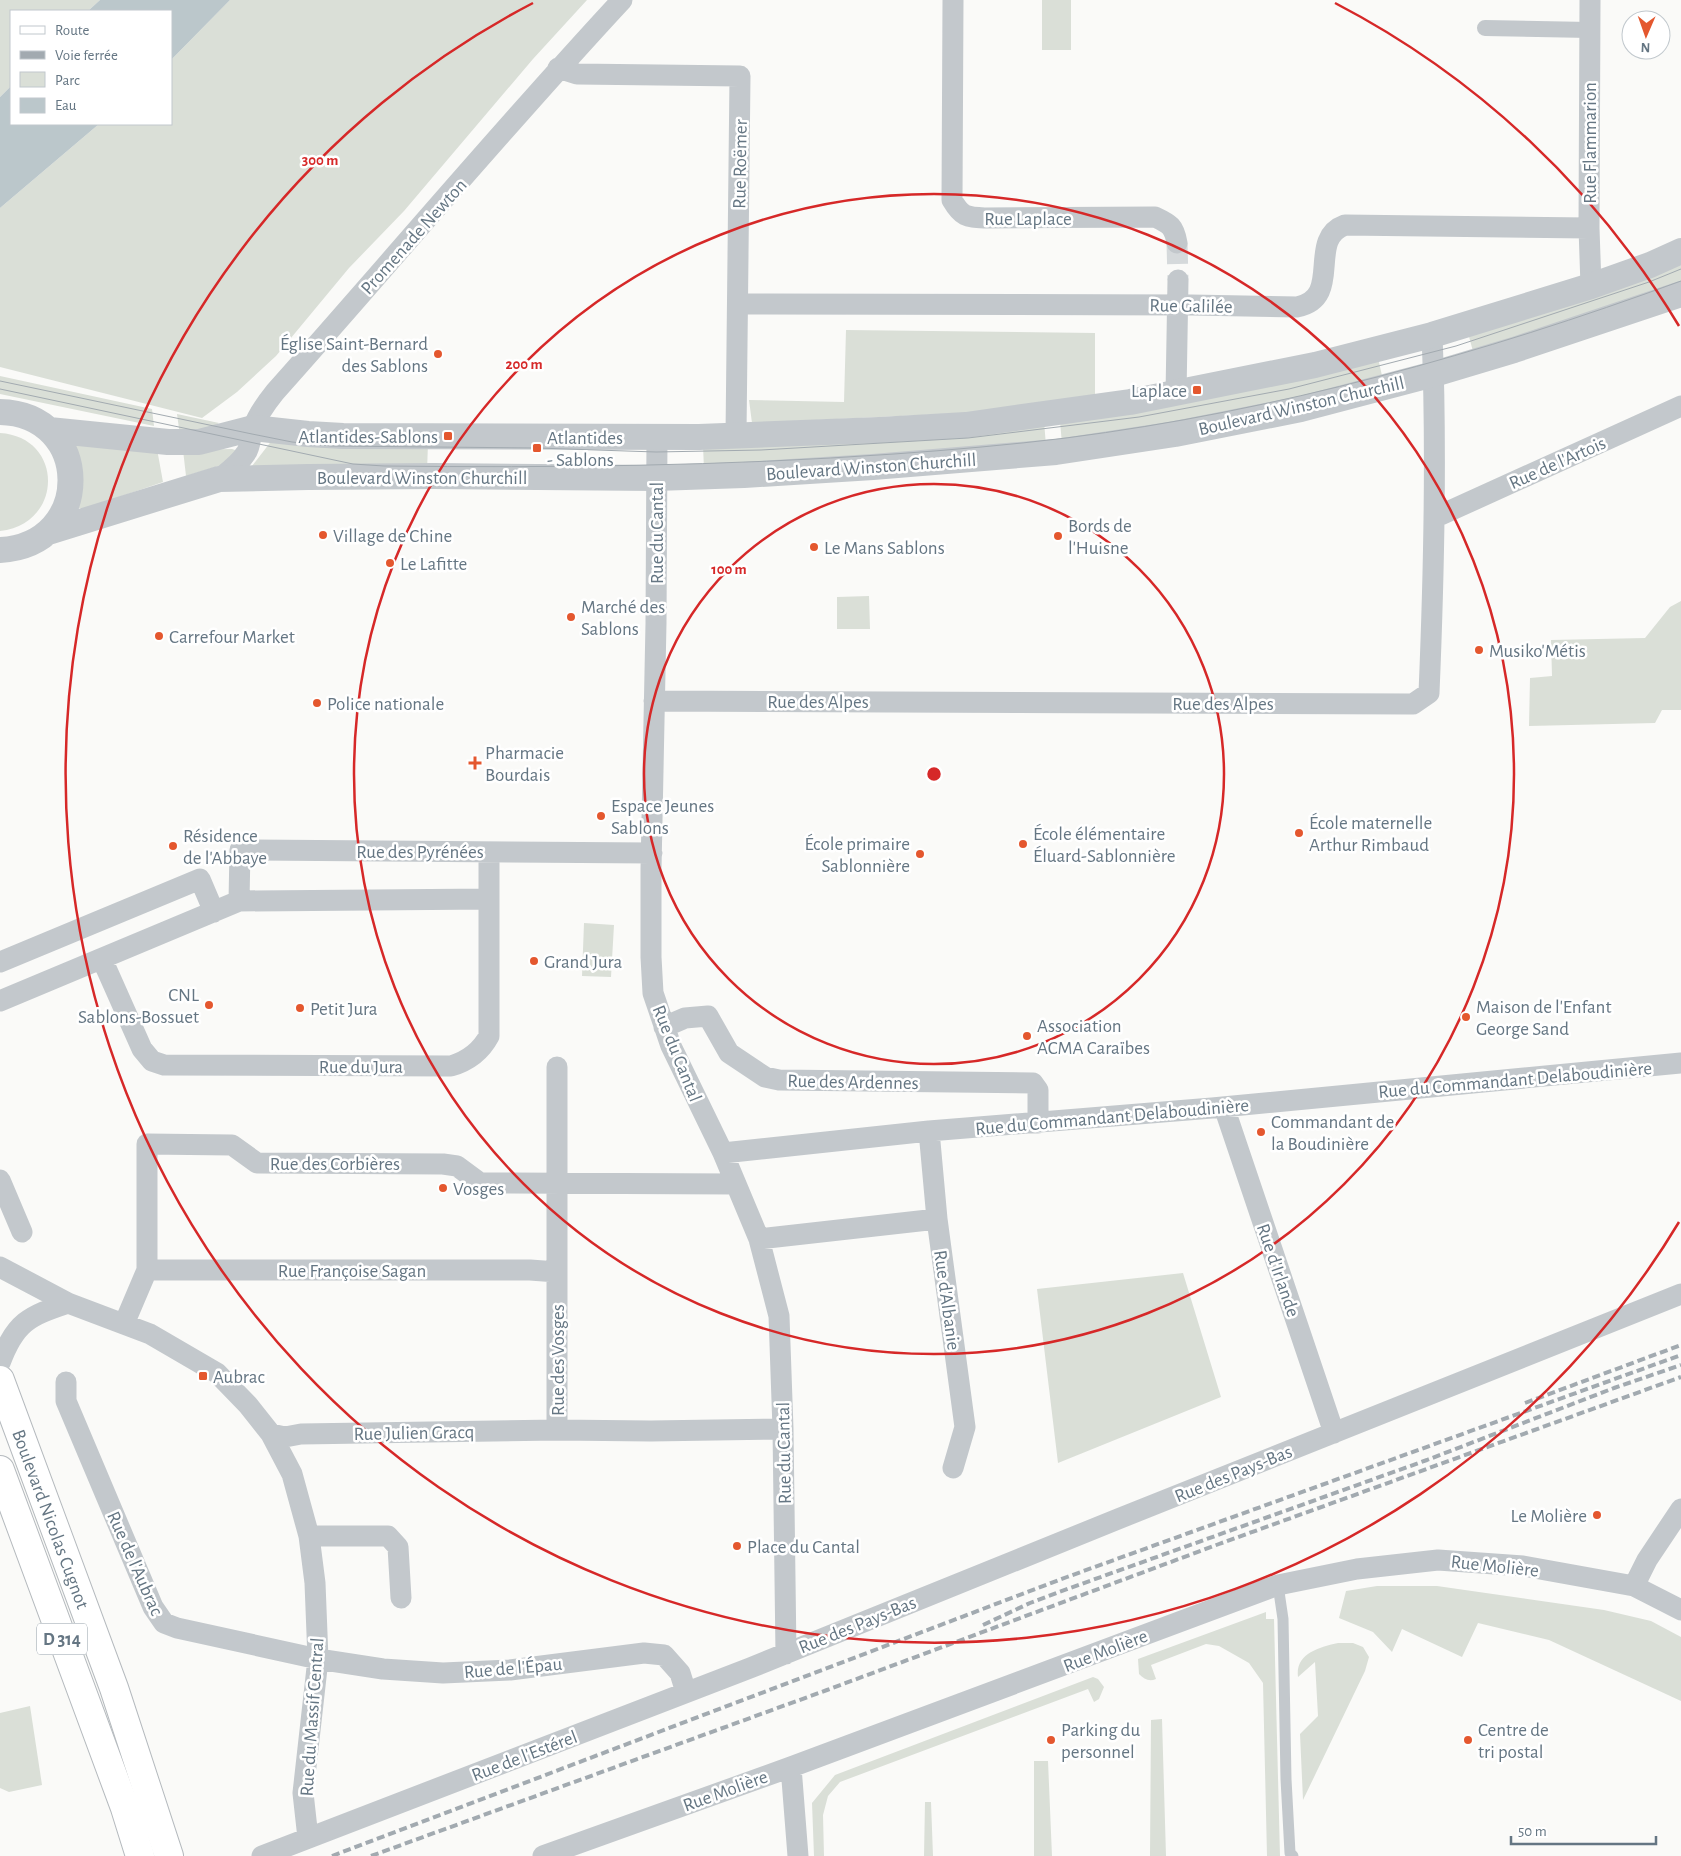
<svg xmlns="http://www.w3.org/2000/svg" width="1681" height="1856" font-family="'Alegreya Sans',sans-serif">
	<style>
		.green { fill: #dadfd7 }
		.water { fill: #bbc7cb }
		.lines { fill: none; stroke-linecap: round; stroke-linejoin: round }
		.minor-tunnel { stroke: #d5d9db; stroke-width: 21; stroke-dasharray: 21 11; stroke-linecap: butt }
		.primary-casing { stroke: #b5babe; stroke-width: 30 }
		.service { stroke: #c3c8cc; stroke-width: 11 }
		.pedestrian { stroke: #c3c8cc; stroke-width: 16 }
		.minor { stroke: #c3c8cc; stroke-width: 21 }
		.tertiary { stroke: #c3c8cc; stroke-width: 26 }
		.primary { stroke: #fff; stroke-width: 28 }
		.tram { stroke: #a2aab0; stroke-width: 1 }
		.rail { stroke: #a2aab0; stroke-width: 4; stroke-dasharray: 8 4; stroke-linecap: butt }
		.ring { fill: none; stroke: #d62828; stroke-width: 2.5 }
		.poi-dot { fill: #e4572e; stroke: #fff; stroke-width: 2 }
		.labels { text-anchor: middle; stroke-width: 5; stroke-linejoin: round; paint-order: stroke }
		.shield { fill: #fff; stroke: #939fa8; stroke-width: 1 }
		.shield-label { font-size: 18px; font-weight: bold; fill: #657683 }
		.street-label { font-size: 19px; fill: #657683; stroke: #fff }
		.poi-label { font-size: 19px; fill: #657683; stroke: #fff; text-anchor: start }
		.centre { fill: #d62828; stroke: #fff; stroke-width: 2.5 }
		.ring-label { font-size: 15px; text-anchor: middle; font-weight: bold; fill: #d62828; stroke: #fff; stroke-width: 5; stroke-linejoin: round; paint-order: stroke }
	</style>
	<rect width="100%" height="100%" fill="#fafaf8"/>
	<path class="green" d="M 0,0 L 100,0 L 88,11 L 11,11 L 11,86 L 0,97 Z
		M 230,0 L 587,0 L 533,59 L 404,211 L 349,268 L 276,356 L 237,392 L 202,418 L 0,367 L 0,208 L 99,124 L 171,124 L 171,60 Z
		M 1042,0 L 1071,0 L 1071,50 L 1042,50 Z
		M 1681,259 L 1681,285 L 1474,355 L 1468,333 Z
		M 846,330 L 1095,333 L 1095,395 L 964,413 L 752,423 L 749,400 L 844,402 Z
		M 1378,358 L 1383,380 L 1062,445 L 1060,420 Z
		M 0,376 L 152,409 L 154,426 L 0,394 Z
		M 177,414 L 219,423 L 211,428 L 180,436 Z
		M 1044,421 L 1046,446 L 704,470 L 703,445 Z
		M 0,433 C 64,437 64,524 0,531 Z
		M 276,435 L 428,443 L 427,472 L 252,466 Z
		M 73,444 L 157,449 L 163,482 L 84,509 L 78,508 Z
		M 232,449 L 235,450 L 237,452 L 225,464 L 186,476 L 183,450 Z
		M 869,596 L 870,629 L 837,629 L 837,597 Z
		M 1681,601 L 1681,710 L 1662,710 L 1655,723 L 1529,726 L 1530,678 L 1552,676 L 1551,640 L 1645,638 L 1670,607 Z
		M 584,923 L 614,925 L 611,977 L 582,976 Z
		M 1183,1273 L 1221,1397 L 1058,1463 L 1037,1289 Z
		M 1377,1586 L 1437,1586 L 1604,1610 L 1651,1621 L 1681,1637 L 1681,1701 L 1549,1640 L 1478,1623 L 1462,1657 L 1402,1629 L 1392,1652 L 1373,1632 L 1339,1618 L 1346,1591 Z
		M 1266,1612 L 1266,1619 L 1274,1619 L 1280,1856 L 1267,1856 L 1263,1683 L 1249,1663 L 1219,1646 L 1206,1644 L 1151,1665 L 1156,1679 C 1149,1682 1144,1679 1139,1674 L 1138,1659 Z
		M 1338,1643 L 1353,1643 L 1363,1647 L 1369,1657 L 1365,1671 L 1303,1800 L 1300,1734 L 1318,1716 L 1315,1662 L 1298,1677 C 1295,1654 1319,1647 1338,1643 Z
		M 1093,1677 L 1098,1679 L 1104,1687 L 1099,1699 L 1094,1702 L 1088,1689 L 840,1782 L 828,1796 L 823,1815 L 824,1856 L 814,1856 L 812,1803 L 835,1775 Z
		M 30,1706 L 42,1785 L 9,1792 L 0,1788 L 0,1713 Z
		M 1162,1719 L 1166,1856 L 1150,1856 L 1151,1720 Z
		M 1034,1761 L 1048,1761 L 1052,1856 L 1034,1856 Z
		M 925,1802 L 931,1802 L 933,1856 L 924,1856 Z"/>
	<path class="water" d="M 100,0 L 230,0 L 171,60 L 171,11 L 88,11 Z
		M 11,86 L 11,124 L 99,124 L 0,208 L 0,97 Z"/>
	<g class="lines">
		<path class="minor-tunnel" d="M 1177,243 L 1178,280"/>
		<g class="primary-casing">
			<g id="primary">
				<path id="s1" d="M 0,1380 L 114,1688 L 169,1856"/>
				<path d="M 0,1470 L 125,1808 L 140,1856"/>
			</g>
		</g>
		<path class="service" d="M 1278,1585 L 1283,1619 L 1286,1779 L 1290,1853 L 1293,1856"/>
		<path class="pedestrian" d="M 1485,28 L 1590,30"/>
		<path class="minor" d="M 953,0 L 952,200 C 962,217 966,217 985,218 L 1155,217 C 1170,224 1174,226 1177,243
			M 1590,0 L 1589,228 L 1591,286
			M 558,68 L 577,74 L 740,76 L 736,435
			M 738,304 L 1191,305 L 1297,307 C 1344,298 1306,239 1345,225 L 1589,228
			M 1176,394 L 1178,280
			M 657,437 L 656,623 L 651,869 L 651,957 L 653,993 L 671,1046 L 723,1153 L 759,1239 L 779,1316 L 783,1429 L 786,1654
			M 219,479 C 229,471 239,464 246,453 C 251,446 250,436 253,428 C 257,416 267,402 275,392 C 391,262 503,128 622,0
			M 1434,518 L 1681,406
			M 654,701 L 1413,704 L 1429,693 C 1434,574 1437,454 1432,335
			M 239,901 L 240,850 L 652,853
			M 102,959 L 142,1049 L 152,1061 L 164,1065 L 451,1066 C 468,1061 481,1051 489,1036 L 489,852
			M 0,962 L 200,879 L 214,912
			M 0,1001 L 239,901 L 489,899
			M 664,1027 L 685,1018 L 708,1016 L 729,1053 L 765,1077 L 779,1080 L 1033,1083 L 1038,1090 L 1038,1123
			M 557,1067 L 557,1430 L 651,1431 L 783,1429
			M 1224,1107 L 1334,1433
			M 929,1131 L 937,1219 L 965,1427 L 953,1468
			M 723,1153 L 929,1131 L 1212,1108 L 1681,1063
			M 0,1180 L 22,1232
			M 759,1239 L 937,1219
			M 0,1267 L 68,1303 L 150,1334 L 217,1373 L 248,1405 L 271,1434 L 292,1474 L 309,1536 L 315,1583 L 318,1659 L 303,1793 L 308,1838
			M 147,1270 L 530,1270 L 557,1272
			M 124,1324 L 147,1270 L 147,1144 L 232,1145 L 257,1163 L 443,1164 L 457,1166 L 480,1183 L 736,1184
			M 0,1363 C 15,1322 29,1316 68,1303
			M 66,1382 L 66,1401 L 153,1607 L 164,1623 L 177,1628 L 318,1659 L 383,1669 L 443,1673 L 510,1670 L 644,1653 L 664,1655 L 680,1673 L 686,1692
			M 271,1434 L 285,1437 L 301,1434 L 557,1430
			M 309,1536 L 388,1536 L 398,1547 L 401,1598
			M 1634,1586 L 1647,1560 L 1681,1509
			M 791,1767 L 798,1856
			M 262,1856 L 750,1668 L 1118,1519 L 1681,1294
			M 543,1856 L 791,1767 L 1278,1585 L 1357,1569 L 1438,1560 L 1523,1566 L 1634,1586 L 1681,1610"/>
		<path class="tertiary" d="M 0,412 C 93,414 95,545 0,550
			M 49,430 L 168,442 L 199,442 L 253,428 L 308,434 L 343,436 L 699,437 L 879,430 L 966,425 L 1130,402 L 1315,365 L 1432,335 L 1591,286 L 1650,265 L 1681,251
			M 48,532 L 219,479 L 308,477 L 434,476 L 656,478 L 744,475 L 873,467 L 1056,452 L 1175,434 L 1301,409 L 1434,374 L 1514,350 L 1681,294"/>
		<use href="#primary" class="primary"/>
		<path class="tram" d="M 0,381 L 252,434 L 292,442 L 332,446 L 537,448 L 656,452 L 761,450 L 968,438 L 1139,417 L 1289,389 L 1456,346 L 1649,282 L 1681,269
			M 0,389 L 353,464 L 384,466 C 554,468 724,466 894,454 C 951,450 1009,445 1066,438 C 1277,411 1482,354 1681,281"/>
		<path class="rail" d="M 1525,1403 L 1681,1345
			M 983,1625 L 1030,1603 L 1059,1592 L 1427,1460 L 1614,1388 L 1681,1365
			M 332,1856 L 1067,1577 L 1681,1355
			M 371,1856 L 827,1690 L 1219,1544 L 1681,1377"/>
	</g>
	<g class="ring">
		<circle cx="934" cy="774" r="290"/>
		<circle cx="934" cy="774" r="580"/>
		<path d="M1679 1222A869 869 0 1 1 533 3M1335 3A869 869 0 0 1 1679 326"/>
	</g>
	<g class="poi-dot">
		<circle cx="438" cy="354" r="5"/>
		<rect x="1192" y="385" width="10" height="10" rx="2.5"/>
		<rect x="443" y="431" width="10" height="10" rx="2.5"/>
		<rect x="532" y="443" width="10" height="10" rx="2.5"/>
		<circle cx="323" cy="535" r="5"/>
		<circle cx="1058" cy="536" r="5"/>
		<circle cx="814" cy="547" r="5"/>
		<circle cx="390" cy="563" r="5"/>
		<circle cx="571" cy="617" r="5"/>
		<circle cx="159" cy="636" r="5"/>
		<circle cx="1479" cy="650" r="5"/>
		<circle cx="317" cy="703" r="5"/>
		<path d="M472.5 755.5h5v5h5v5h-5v5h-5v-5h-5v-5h5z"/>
		<circle cx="601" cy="816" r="5"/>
		<circle cx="1299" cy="833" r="5"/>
		<circle cx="1023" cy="844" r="5"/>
		<circle cx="173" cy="846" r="5"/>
		<circle cx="920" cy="854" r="5"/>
		<circle cx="534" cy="961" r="5"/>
		<circle cx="209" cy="1005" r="5"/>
		<circle cx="300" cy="1008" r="5"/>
		<circle cx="1466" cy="1017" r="5"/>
		<circle cx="1027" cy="1036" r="5"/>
		<circle cx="1261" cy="1132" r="5"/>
		<circle cx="443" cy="1188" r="5"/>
		<rect x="198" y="1371" width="10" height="10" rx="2.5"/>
		<circle cx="1597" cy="1515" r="5"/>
		<circle cx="737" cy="1546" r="5"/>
		<circle cx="1051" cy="1740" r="5"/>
		<circle cx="1468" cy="1740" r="5"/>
	</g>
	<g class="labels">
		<rect class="shield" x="37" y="1623.5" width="50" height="31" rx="4"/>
		<g class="shield-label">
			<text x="62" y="1645">D 314</text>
		</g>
		<g class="street-label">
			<text transform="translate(1589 143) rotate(-90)" y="7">Rue Flammarion</text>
			<text transform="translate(739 164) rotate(-89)" y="7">Rue Roëmer</text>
			<text x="1028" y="225">Rue Laplace</text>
			<text transform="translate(413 236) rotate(-48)" y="7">Promenade Newton</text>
			<text transform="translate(1191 305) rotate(1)" y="7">Rue Galilée</text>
			<text transform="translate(1301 405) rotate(-13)" y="7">Boulevard Winston Churchill</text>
			<text transform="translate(1557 462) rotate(-24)" y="7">Rue de l'Artois</text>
			<text transform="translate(871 466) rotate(-4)" y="7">Boulevard Winston Churchill</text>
			<text x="422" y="484">Boulevard Winston Churchill</text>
			<text transform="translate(656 533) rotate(-90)" y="7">Rue du Cantal</text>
			<text x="818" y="708">Rue des Alpes</text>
			<text x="1223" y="710">Rue des Alpes</text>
			<text x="420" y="858">Rue des Pyrénées</text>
			<text transform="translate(678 1053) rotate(68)" y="7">Rue du Cantal</text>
			<text x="361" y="1073">Rue du Jura</text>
			<text transform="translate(1515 1079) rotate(-5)" y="7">Rue du Commandant Delaboudinière</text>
			<text transform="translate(853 1081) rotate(1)" y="7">Rue des Ardennes</text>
			<text transform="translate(1112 1116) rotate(-5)" y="7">Rue du Commandant Delaboudinière</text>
			<text x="335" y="1170">Rue des Corbières</text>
			<text x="352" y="1277">Rue Françoise Sagan</text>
			<text transform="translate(1279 1270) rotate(71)" y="7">Rue d'Irlande</text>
			<text transform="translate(948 1300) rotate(82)" y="7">Rue d'Albanie</text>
			<text transform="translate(557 1360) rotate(-90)" y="7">Rue des Vosges</text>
			<text transform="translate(414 1432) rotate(-1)" y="7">Rue Julien Gracq</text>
			<text transform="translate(783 1453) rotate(-91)" y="7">Rue du Cantal</text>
			<text transform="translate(1233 1473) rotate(-22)" y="7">Rue des Pays-Bas</text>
			<text dy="7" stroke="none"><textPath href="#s1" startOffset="148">Boulevard Nicolas Cugnot</textPath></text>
			<text transform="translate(136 1563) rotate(66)" y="7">Rue de l'Aubrac</text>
			<text transform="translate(1495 1565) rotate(6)" y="7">Rue Molière</text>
			<text transform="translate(857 1624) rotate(-22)" y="7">Rue des Pays-Bas</text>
			<text transform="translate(1105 1650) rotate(-21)" y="7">Rue Molière</text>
			<text transform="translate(513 1667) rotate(-5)" y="7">Rue de l'Épau</text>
			<text transform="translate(311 1717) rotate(-86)" y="7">Rue du Massif Central</text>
			<text transform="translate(524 1755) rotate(-21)" y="7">Rue de l'Estérel</text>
			<text transform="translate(725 1790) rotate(-20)" y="7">Rue Molière</text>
		</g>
		<g class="poi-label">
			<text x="428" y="350" text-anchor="end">Église Saint-Bernard<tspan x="428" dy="22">des Sablons</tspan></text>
			<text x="1187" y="397" text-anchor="end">Laplace</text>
			<text x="438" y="443" text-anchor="end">Atlantides-Sablons</text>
			<text x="547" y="444">Atlantides<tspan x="547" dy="22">- Sablons</tspan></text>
			<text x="1068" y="532">Bords de<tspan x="1068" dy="22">l'Huisne</tspan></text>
			<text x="333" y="542">Village de Chine</text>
			<text x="824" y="554">Le Mans Sablons</text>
			<text x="400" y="570">Le Lafitte</text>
			<text x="581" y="613">Marché des<tspan x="581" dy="22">Sablons</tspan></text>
			<text x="169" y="643">Carrefour Market</text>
			<text x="1489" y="657">Musiko'Métis</text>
			<text x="327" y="710">Police nationale</text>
			<text x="485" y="759">Pharmacie<tspan x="485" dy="22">Bourdais</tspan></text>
			<text x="611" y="812">Espace Jeunes<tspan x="611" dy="22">Sablons</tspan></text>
			<text x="1309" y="829">École maternelle<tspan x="1309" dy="22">Arthur Rimbaud</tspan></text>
			<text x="1033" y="840">École élémentaire<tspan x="1033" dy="22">Éluard-Sablonnière</tspan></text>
			<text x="183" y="842">Résidence<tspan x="183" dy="22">de l'Abbaye</tspan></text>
			<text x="910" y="850" text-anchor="end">École primaire<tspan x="910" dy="22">Sablonnière</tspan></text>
			<text x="544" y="968">Grand Jura</text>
			<text x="199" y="1001" text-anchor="end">CNL<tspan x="199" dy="22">Sablons-Bossuet</tspan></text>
			<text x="1476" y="1013">Maison de l'Enfant<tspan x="1476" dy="22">George Sand</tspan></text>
			<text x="310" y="1015">Petit Jura</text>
			<text x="1037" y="1032">Association<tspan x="1037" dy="22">ACMA Caraïbes</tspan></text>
			<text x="1271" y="1128">Commandant de<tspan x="1271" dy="22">la Boudinière</tspan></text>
			<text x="453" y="1195">Vosges</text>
			<text x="213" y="1383">Aubrac</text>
			<text x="1587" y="1522" text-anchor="end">Le Molière</text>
			<text x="747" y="1553">Place du Cantal</text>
			<text x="1061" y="1736">Parking du<tspan x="1061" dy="22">personnel</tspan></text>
			<text x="1478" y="1736">Centre de<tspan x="1478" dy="22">tri postal</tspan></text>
		</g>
	</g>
	<circle cx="934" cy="774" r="8" class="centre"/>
	<g class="ring-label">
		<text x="320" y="165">300 m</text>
		<text x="524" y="369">200 m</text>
		<text x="729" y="574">100 m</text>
	</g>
	<rect x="10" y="10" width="162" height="115" fill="#ffffff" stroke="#c1c8cd"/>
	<rect x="20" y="26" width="25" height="8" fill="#ffffff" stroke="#c1c8cd"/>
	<text x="55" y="35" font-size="15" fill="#657683">Route</text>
	<rect x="20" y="51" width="25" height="8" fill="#a2aab0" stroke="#c1c8cd"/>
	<text x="55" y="60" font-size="15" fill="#657683">Voie ferrée</text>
	<rect x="20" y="72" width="25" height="15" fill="#dadfd7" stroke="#c1c8cd"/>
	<text x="55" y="85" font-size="15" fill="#657683">Parc</text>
	<rect x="20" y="98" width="25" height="15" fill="#bbc7cb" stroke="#c1c8cd"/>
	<text x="55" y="110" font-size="15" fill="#657683">Eau</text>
	<g transform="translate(1646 35) rotate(182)"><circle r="24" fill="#ffffff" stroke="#c1c8cd"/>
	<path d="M0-4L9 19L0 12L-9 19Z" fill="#e4572e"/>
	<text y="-8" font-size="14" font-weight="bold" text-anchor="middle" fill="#657683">N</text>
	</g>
	<path d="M1511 1836v8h145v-8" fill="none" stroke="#657683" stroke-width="2.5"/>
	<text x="1518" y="1836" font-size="15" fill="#657683" stroke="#ffffff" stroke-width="4" paint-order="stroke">50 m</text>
</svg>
